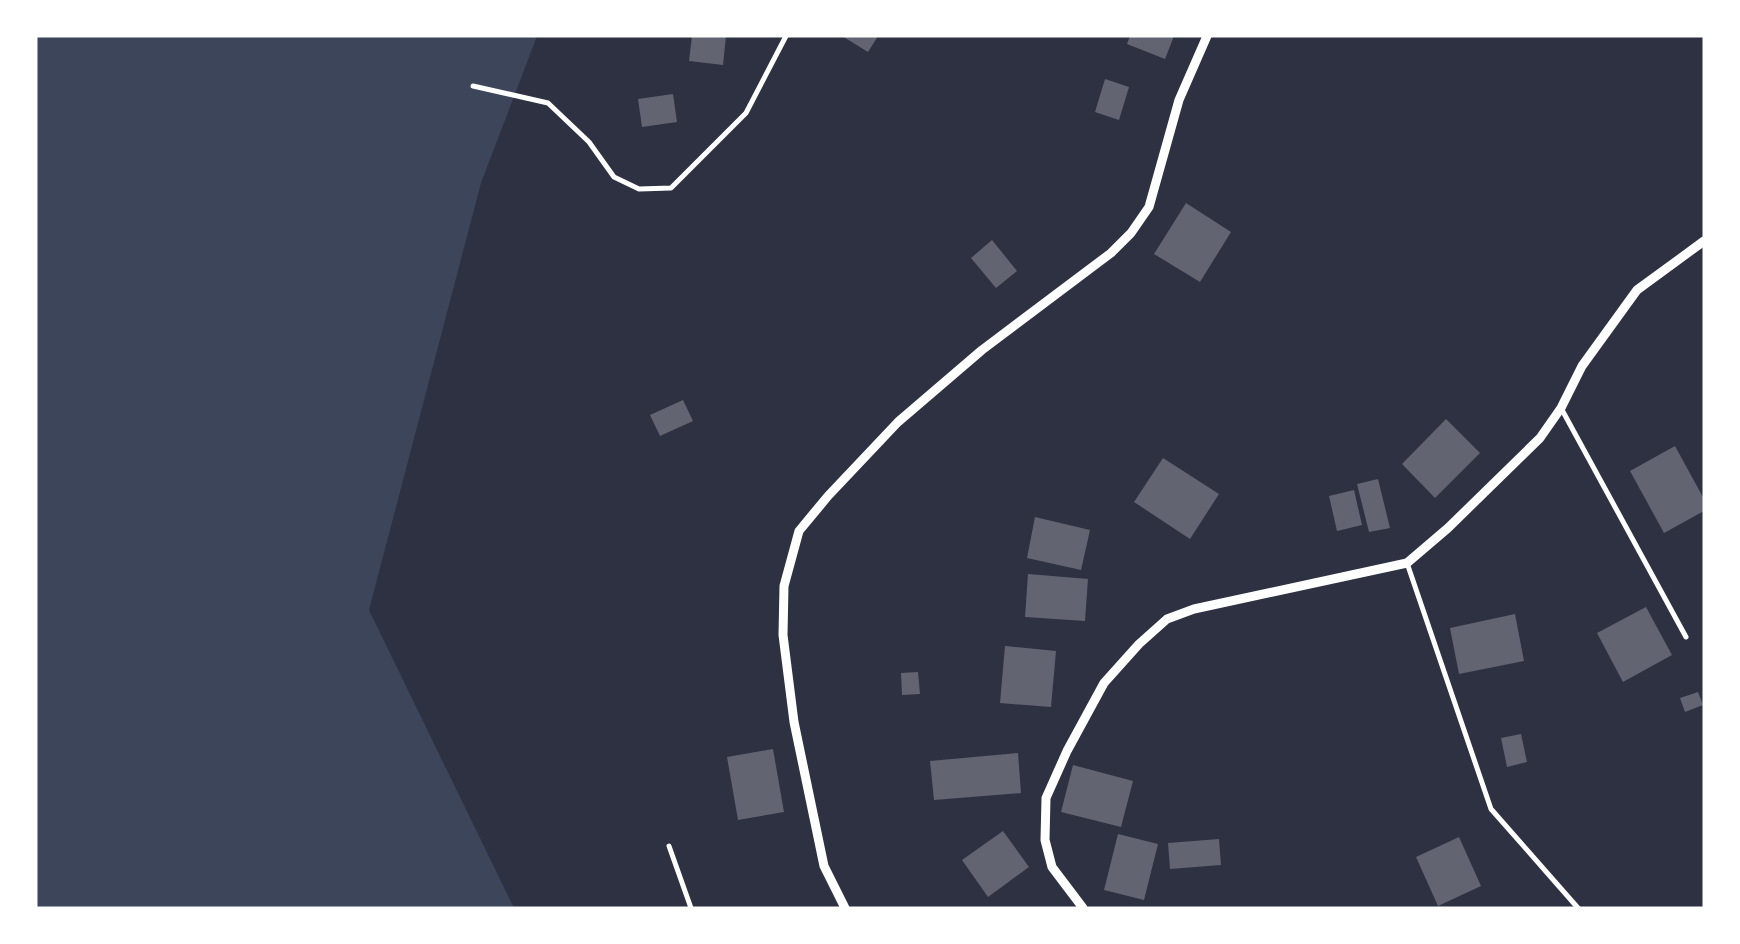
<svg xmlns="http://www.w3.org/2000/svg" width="1740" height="944" font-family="'Fira Sans',sans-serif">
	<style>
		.green { fill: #3c4559 }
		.building { fill: #626471 }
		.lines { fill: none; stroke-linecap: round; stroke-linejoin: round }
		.minor { stroke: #fff; stroke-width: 5 }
		.tertiary { stroke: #fff; stroke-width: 9 }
	</style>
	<rect width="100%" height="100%" fill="#2d3142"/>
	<path class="green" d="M 36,36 L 537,36 L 481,183 L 369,610 L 514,908 L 36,908 Z"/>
	<path class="building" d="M 692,36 L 726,36 L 723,65 L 689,61 Z
		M 842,36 L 878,36 L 868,52 Z
		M 1130,36 L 1174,36 L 1165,59 L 1127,44 Z
		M 1105,79 L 1129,87 L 1119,120 L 1095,112 Z
		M 673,94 L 677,122 L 642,127 L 638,99 Z
		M 1186,203 L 1231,232 L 1200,282 L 1154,254 Z
		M 992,240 L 1017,271 L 996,288 L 971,258 Z
		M 683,400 L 693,421 L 660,436 L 650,415 Z
		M 1446,419 L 1480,453 L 1435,498 L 1402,464 Z
		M 1675,446 L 1704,499 L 1704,511 L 1664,533 L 1630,471 Z
		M 1163,458 L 1219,494 L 1190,539 L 1134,502 Z
		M 1378,479 L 1390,528 L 1369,532 L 1357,484 Z
		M 1354,490 L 1362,525 L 1337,531 L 1329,496 Z
		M 1035,517 L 1090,530 L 1081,570 L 1027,558 Z
		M 1028,574 L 1088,579 L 1085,621 L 1025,617 Z
		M 1646,607 L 1672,655 L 1623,682 L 1597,633 Z
		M 1515,614 L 1524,661 L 1459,674 L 1450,628 Z
		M 1005,646 L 1056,651 L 1051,707 L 1000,703 Z
		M 918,672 L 920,694 L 902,695 L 901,673 Z
		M 1698,692 L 1703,705 L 1685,712 L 1680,698 Z
		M 1521,734 L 1527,762 L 1507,767 L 1501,738 Z
		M 773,749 L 784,812 L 738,820 L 727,757 Z
		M 1018,753 L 1021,793 L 934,800 L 930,761 Z
		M 1073,765 L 1133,781 L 1121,827 L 1061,812 Z
		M 1003,831 L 1029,867 L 988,897 L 962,860 Z
		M 1118,834 L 1158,844 L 1144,900 L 1104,890 Z
		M 1459,837 L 1481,886 L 1438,906 L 1416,857 Z
		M 1219,839 L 1221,865 L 1170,869 L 1168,843 Z"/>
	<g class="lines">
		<path class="minor" d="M 473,86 L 548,103 L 589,142 L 614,177 L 639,189 L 671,188 L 746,113 L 786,36
			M 1561,408 L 1686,637
			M 1407,563 L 1491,809 L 1578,908
			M 669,846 L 691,908"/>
		<path class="tertiary" d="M 845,908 L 824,866 L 794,722 L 783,635 L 784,586 L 799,531 L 828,496 L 898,422 L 982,350 L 1111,253 L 1131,233 L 1149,207 L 1179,100 L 1207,36
			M 1083,908 L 1052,867 L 1045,840 L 1046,798 L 1067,751 L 1104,683 L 1139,644 L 1167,619 L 1194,609 L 1407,563 L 1448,528 L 1540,438 L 1561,408 L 1582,366 L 1637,290 L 1704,241"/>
	</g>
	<rect width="1740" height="944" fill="none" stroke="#ffffff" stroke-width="75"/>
</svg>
